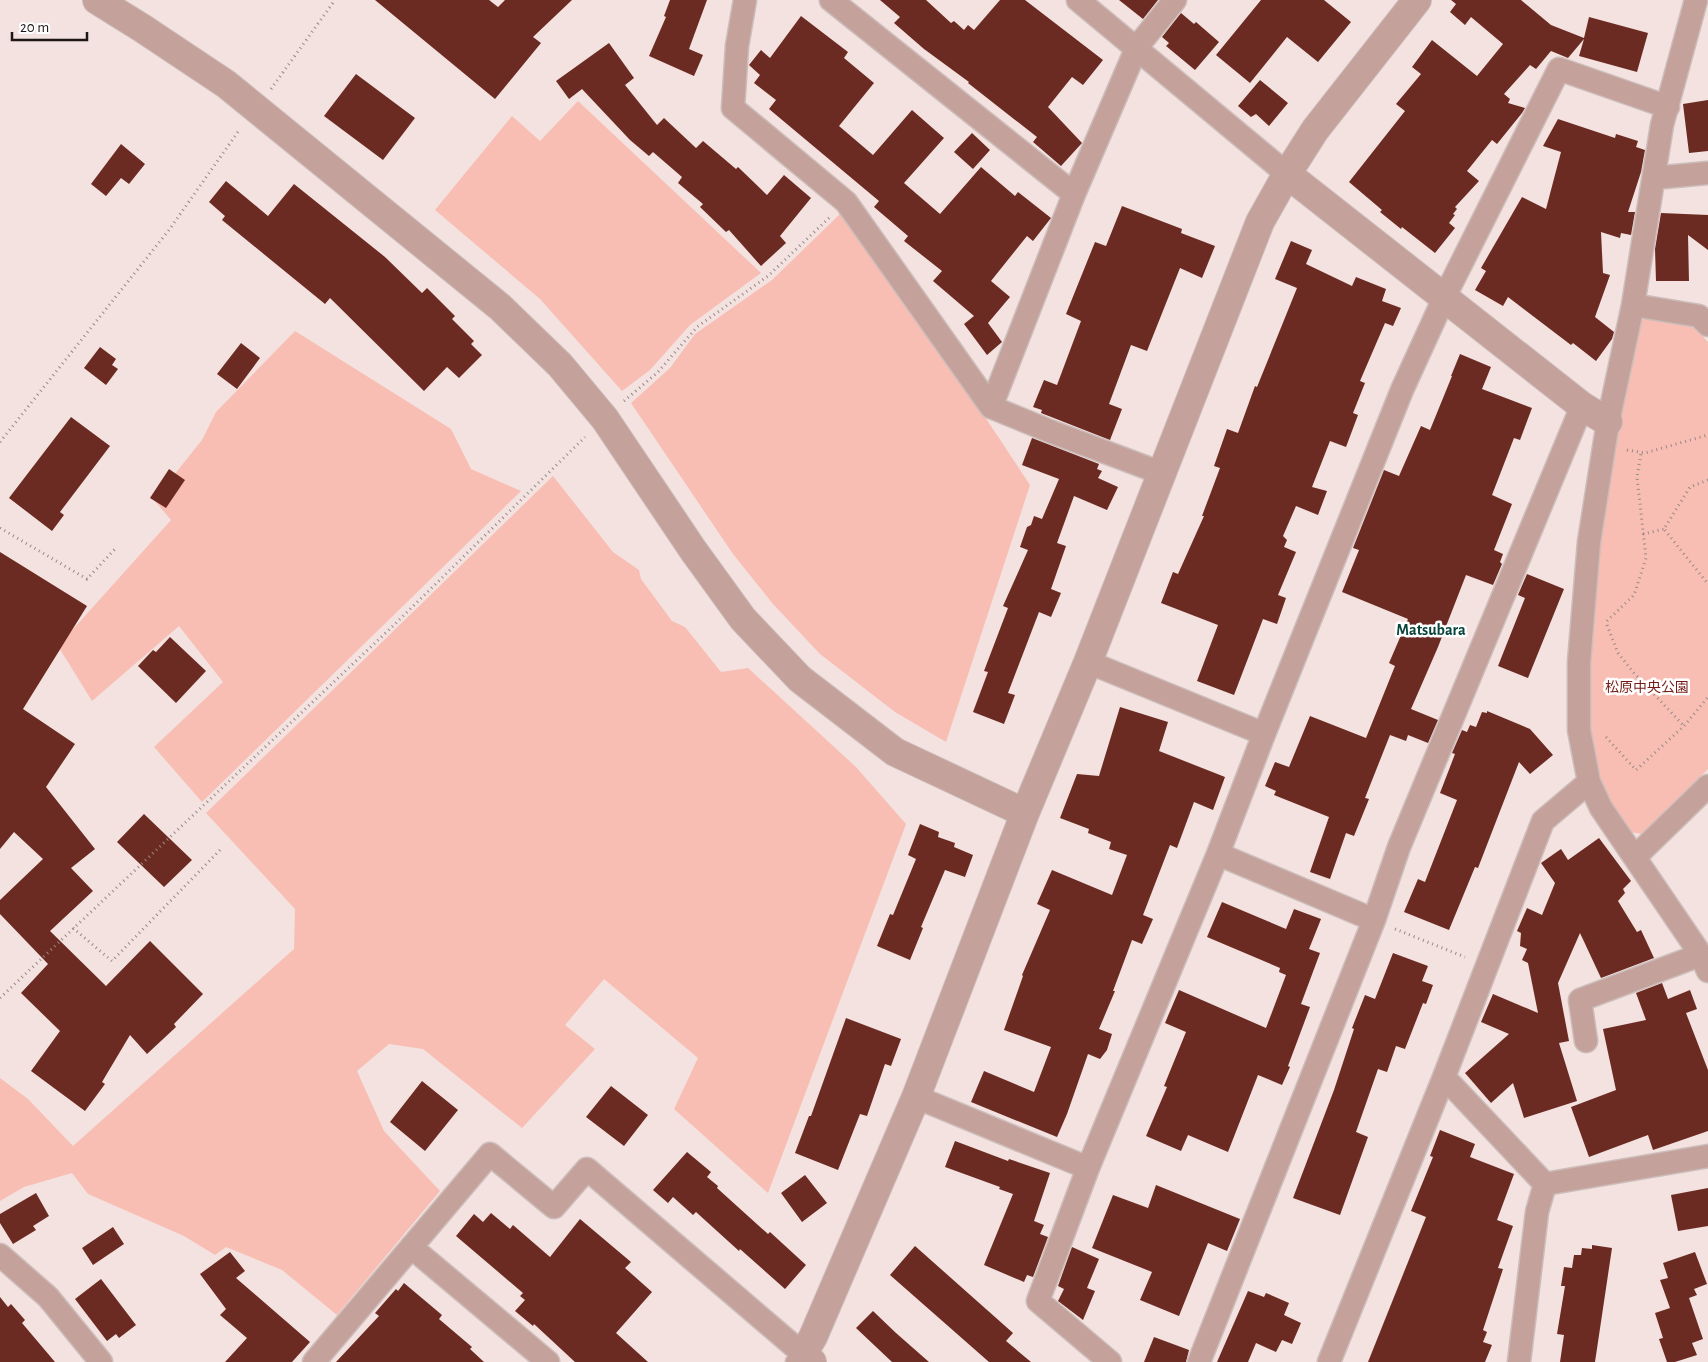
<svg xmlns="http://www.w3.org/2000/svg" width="1708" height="1362" font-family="'Alegreya Sans','Noto Sans JP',sans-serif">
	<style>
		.green { fill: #f9beb3 }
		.building { fill: #6c2b22 }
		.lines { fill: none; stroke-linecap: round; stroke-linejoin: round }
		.minor-casing { stroke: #ccbdbb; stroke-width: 25 }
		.tertiary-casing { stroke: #ccbdbb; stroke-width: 30 }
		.path { stroke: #968a87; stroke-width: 3; stroke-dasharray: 1 4; stroke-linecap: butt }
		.minor { stroke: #c4a19a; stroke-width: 22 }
		.tertiary { stroke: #c4a19a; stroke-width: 28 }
		.labels { text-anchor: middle; stroke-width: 5; stroke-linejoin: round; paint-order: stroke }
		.park-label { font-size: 14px; fill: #741b12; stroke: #fff }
		.quarter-label { font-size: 16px; font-weight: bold; fill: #08453c; stroke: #fff }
	</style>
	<rect width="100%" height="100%" fill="#f3e2df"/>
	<path class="green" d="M 578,101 L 761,273 L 690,325 L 650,370 L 622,391 L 540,299 L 435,210 L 512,116 L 540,141 Z
		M 840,214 L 987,420 L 1030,485 L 946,742 L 895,712 L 820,654 L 773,604 L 733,554 L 631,403 L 670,368 L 695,334 L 772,280 Z
		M 1647,317 L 1695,328 L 1708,342 L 1708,769 L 1642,834 L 1629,832 L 1607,799 L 1592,749 L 1585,681 L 1590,588 L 1635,325 Z
		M 295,331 L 451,429 L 471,469 L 521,491 L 202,802 L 154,747 L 223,682 L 179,626 L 92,701 L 58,646 L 171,520 L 154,500 L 202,440 L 216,412 Z
		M 553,476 L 613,552 L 639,570 L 641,579 L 672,621 L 685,627 L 721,672 L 748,668 L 856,767 L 906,824 L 768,1193 L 674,1109 L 698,1058 L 604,979 L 565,1025 L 595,1049 L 522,1128 L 423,1049 L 389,1044 L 357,1071 L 384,1131 L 440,1191 L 337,1315 L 282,1270 L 226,1247 L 215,1255 L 184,1236 L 88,1194 L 72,1173 L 24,1187 L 0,1201 L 0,1078 L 28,1099 L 73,1146 L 294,949 L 295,909 L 206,813 Z"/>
	<path class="building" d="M 375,0 L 489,0 L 498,7 L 505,0 L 572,0 L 533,37 L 541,43 L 495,99 Z
		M 670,0 L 707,0 L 689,49 L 703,55 L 694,76 L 649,56 L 666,17 L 664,16 Z
		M 880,0 L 926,0 L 951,23 L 954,21 L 964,30 L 968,25 L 974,30 L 1000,0 L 1025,0 L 1103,60 L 1083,85 L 1072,77 L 1048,107 L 1082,143 L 1061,166 L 1033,142 L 1037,137 L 968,83 L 969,82 L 924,49 L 894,23 L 900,17 Z
		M 1119,0 L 1158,0 L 1143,19 Z
		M 1261,0 L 1324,0 L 1351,22 L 1318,62 L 1287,37 L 1250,83 L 1216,55 Z
		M 1451,0 L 1521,0 L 1551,25 L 1584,38 L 1589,17 L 1648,33 L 1637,72 L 1579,56 L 1584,39 L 1568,58 L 1551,51 L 1536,69 L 1530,65 L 1504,94 L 1510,99 L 1508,103 L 1525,108 L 1522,113 L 1497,144 L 1492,140 L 1467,171 L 1479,181 L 1455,207 L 1457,209 L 1453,214 L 1455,215 L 1449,223 L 1455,228 L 1435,253 L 1402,227 L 1401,229 L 1380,212 L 1382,210 L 1349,182 L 1405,111 L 1396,104 L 1421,74 L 1412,67 L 1432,40 L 1477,76 L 1503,44 L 1471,17 L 1465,25 L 1450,12 L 1456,4 Z
		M 1181,13 L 1194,24 L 1196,22 L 1219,42 L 1195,70 L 1166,46 L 1169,43 L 1162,37 Z
		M 801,16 L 848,52 L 844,58 L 874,83 L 839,126 L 873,155 L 912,110 L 944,138 L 904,183 L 940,214 L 981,167 L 1015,196 L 1018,192 L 1051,218 L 1033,241 L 1027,236 L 991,281 L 1010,297 L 988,323 L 1002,342 L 987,355 L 964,324 L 974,316 L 933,281 L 942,271 L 904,241 L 908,236 L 874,207 L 879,201 L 769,109 L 776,100 L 754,83 L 760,75 L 749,65 L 761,50 L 770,58 Z
		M 609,43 L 634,78 L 625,85 L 657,125 L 664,118 L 696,148 L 703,141 L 736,169 L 738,167 L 767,195 L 784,175 L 811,198 L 780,236 L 786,243 L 761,266 L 729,230 L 726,232 L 700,207 L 703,204 L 678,183 L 682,177 L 653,152 L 649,156 L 630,140 L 582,89 L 569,99 L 556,81 Z
		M 356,74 L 415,118 L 383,160 L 324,116 Z
		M 1260,80 L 1288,103 L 1269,126 L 1256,114 L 1251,117 L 1238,106 Z
		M 1708,100 L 1708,151 L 1689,153 L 1683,104 Z
		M 1558,119 L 1615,138 L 1616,134 L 1638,141 L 1636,147 L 1645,150 L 1641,172 L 1628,212 L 1635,212 L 1631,235 L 1621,233 L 1620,238 L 1601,232 L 1603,273 L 1610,275 L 1595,317 L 1614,332 L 1612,339 L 1596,361 L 1573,343 L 1571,345 L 1508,297 L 1503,306 L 1475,290 L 1486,271 L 1481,268 L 1522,197 L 1546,209 L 1561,152 L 1543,146 Z
		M 972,133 L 990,150 L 973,169 L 954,152 Z
		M 121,144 L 145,164 L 129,184 L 121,178 L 106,196 L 91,184 Z
		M 226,181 L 268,216 L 294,184 L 385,257 L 422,293 L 427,288 L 455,316 L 452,319 L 474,341 L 471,344 L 482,355 L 459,378 L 447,367 L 424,391 L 330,298 L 325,304 L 222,220 L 225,216 L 209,202 Z
		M 1122,206 L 1182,229 L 1181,233 L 1215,246 L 1202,278 L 1180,268 L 1147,351 L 1131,345 L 1109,404 L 1122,409 L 1110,440 L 1041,413 L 1042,410 L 1033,407 L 1044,380 L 1057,385 L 1081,321 L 1066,314 L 1095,242 L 1106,246 Z
		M 1661,213 L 1708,215 L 1708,250 L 1688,235 L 1689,281 L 1656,281 L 1655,249 Z
		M 1291,241 L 1312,250 L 1306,264 L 1352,286 L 1356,277 L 1386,289 L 1382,301 L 1401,308 L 1393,326 L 1385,323 L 1360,381 L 1365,383 L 1353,413 L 1358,415 L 1346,447 L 1330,441 L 1312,487 L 1327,491 L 1318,515 L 1296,506 L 1283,536 L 1287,540 L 1284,547 L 1296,552 L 1278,595 L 1286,598 L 1277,624 L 1263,619 L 1234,695 L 1197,681 L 1218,625 L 1161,603 L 1173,572 L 1178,574 L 1204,516 L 1202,516 L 1220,468 L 1214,466 L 1227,429 L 1238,433 L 1255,386 L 1257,387 L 1297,288 L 1275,279 Z
		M 241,343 L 260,358 L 237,389 L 217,374 Z
		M 100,347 L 116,359 L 112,365 L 118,369 L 106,385 L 84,368 Z
		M 1460,354 L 1491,367 L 1482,389 L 1532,408 L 1520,440 L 1514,438 L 1492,495 L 1512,504 L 1494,550 L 1503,554 L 1500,562 L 1502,564 L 1493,585 L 1466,575 L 1438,647 L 1411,709 L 1438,720 L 1428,743 L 1408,735 L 1406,741 L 1390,735 L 1365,798 L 1369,799 L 1354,836 L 1346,833 L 1330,879 L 1310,872 L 1329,817 L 1274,795 L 1276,791 L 1265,786 L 1275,762 L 1289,767 L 1310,716 L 1366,738 L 1395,666 L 1389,663 L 1408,619 L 1342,592 L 1359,550 L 1353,548 L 1384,470 L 1399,476 L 1421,426 L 1430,430 L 1452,376 L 1451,376 Z
		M 71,417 L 110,446 L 60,512 L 64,515 L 52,531 L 9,498 Z
		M 1032,438 L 1099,464 L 1097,469 L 1102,471 L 1098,478 L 1118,487 L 1107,510 L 1074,496 L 1057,543 L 1066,546 L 1051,589 L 1061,593 L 1051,617 L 1039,612 L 1008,693 L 1015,695 L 1004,724 L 973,712 L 988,672 L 984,671 L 1008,608 L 1003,606 L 1028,550 L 1020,547 L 1027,527 L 1031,525 L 1034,516 L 1042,519 L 1059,479 L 1022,465 Z
		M 169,469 L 185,480 L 166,508 L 150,498 Z
		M 0,552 L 87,606 L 23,709 L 75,744 L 46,787 L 95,849 L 71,868 L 93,891 L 50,931 L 106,986 L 150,941 L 203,994 L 174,1024 L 176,1027 L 147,1054 L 130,1035 L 102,1082 L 105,1084 L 85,1111 L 31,1071 L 60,1031 L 21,993 L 48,964 L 0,914 L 0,900 L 43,859 L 14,832 L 0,849 Z
		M 1527,574 L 1564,589 L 1528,678 L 1498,666 L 1525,598 L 1518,595 Z
		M 170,637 L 206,671 L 176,703 L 138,666 L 153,650 L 156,652 Z
		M 1120,707 L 1168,722 L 1159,751 L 1225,777 L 1213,810 L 1194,802 L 1177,848 L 1170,845 L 1143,915 L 1153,919 L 1142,944 L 1132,940 L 1113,991 L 1115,991 L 1099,1029 L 1112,1034 L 1107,1050 L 1100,1059 L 1088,1054 L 1067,1114 L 1057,1137 L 971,1102 L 984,1071 L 1034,1092 L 1051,1047 L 1004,1030 L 1023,976 L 1022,975 L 1050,910 L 1037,904 L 1052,870 L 1112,895 L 1127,855 L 1109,849 L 1111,842 L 1088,833 L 1089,829 L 1060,818 L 1077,774 L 1099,776 Z
		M 1487,711 L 1530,729 L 1553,755 L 1530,774 L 1519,762 L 1478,868 L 1475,867 L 1449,930 L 1404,912 L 1418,879 L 1425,882 L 1457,800 L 1440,793 L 1455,754 L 1452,753 L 1462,730 L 1467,732 L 1470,725 L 1476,727 L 1482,712 L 1487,713 Z
		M 144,814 L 192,860 L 164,887 L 117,842 Z
		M 920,824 L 939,832 L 938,837 L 955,843 L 954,847 L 973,855 L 965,877 L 945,870 L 921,927 L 923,928 L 910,960 L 877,946 L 890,914 L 893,915 L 916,859 L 908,855 Z
		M 1599,838 L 1631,881 L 1623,889 L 1625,893 L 1618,901 L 1637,932 L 1641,930 L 1654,958 L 1601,978 L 1580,933 L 1558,983 L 1569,1041 L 1559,1043 L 1577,1101 L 1524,1118 L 1513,1083 L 1491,1103 L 1465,1073 L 1509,1034 L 1481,1022 L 1493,994 L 1538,1013 L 1528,963 L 1522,960 L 1527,949 L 1520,946 L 1521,933 L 1517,931 L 1527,908 L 1542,915 L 1555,883 L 1541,863 L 1561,849 L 1568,860 Z
		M 1222,902 L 1286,929 L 1294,909 L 1321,919 L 1309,949 L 1320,953 L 1301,1004 L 1310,1007 L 1288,1066 L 1290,1067 L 1282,1085 L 1258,1075 L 1228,1152 L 1188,1135 L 1181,1151 L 1146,1136 L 1167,1087 L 1164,1086 L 1186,1032 L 1165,1023 L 1179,990 L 1266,1028 L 1286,975 L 1279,972 L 1280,968 L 1207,937 Z
		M 1393,953 L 1428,966 L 1422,981 L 1433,985 L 1426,1004 L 1423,1003 L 1405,1049 L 1396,1046 L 1387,1072 L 1378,1069 L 1356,1132 L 1368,1137 L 1340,1215 L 1293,1198 L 1334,1090 L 1354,1029 L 1352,1028 L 1365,995 L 1375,999 Z
		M 1662,983 L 1668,999 L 1690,990 L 1697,1009 L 1686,1013 L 1708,1070 L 1708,1131 L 1653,1150 L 1648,1135 L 1589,1157 L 1571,1107 L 1616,1090 L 1603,1029 L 1646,1020 L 1636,993 Z
		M 846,1018 L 901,1039 L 891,1066 L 885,1064 L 867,1116 L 860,1114 L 838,1170 L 795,1153 L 809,1116 L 811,1116 Z
		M 422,1081 L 458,1110 L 425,1151 L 390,1122 Z
		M 611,1086 L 648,1115 L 624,1146 L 586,1117 Z
		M 1440,1130 L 1475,1144 L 1470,1157 L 1514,1174 L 1497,1220 L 1513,1226 L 1498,1268 L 1503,1269 L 1483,1330 L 1487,1332 L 1483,1342 L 1492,1345 L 1485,1362 L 1368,1362 L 1426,1217 L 1411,1211 L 1433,1157 L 1430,1156 Z
		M 955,1141 L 1008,1161 L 1009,1159 L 1050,1173 L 1034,1221 L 1044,1225 L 1040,1234 L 1048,1237 L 1033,1277 L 1027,1275 L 1024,1282 L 984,1265 L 1013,1194 L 999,1189 L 1000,1187 L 945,1167 Z
		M 687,1152 L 711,1172 L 707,1177 L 718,1186 L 717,1188 L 768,1234 L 770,1232 L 806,1265 L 785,1289 L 740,1249 L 739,1251 L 696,1212 L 693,1215 L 673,1197 L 668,1203 L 653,1190 Z
		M 805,1175 L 827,1203 L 802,1222 L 781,1193 Z
		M 1156,1185 L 1240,1219 L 1227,1251 L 1208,1243 L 1179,1316 L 1140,1300 L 1152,1272 L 1092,1248 L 1113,1195 L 1148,1208 Z
		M 1708,1188 L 1708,1226 L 1678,1231 L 1671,1195 Z
		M 36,1193 L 49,1216 L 33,1226 L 36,1230 L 13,1244 L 0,1223 L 0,1214 Z
		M 491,1213 L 510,1229 L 513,1225 L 550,1257 L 580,1219 L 631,1262 L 625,1268 L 652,1292 L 616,1333 L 648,1362 L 575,1362 L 534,1324 L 533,1326 L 515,1311 L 525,1300 L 520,1296 L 523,1293 L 456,1236 L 474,1214 L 483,1222 Z
		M 113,1227 L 124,1244 L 93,1265 L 82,1248 Z
		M 1592,1245 L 1612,1248 L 1595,1362 L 1560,1362 L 1564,1335 L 1557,1334 L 1565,1286 L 1561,1286 L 1564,1267 L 1572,1268 L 1574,1255 L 1581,1255 L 1582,1248 L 1592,1249 Z
		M 915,1246 L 1013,1333 L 1006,1341 L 1031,1362 L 989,1362 L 890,1275 Z
		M 1072,1247 L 1099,1259 L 1087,1288 L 1095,1291 L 1083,1320 L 1058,1301 L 1064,1289 L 1058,1286 Z
		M 230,1252 L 245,1271 L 236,1278 L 310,1342 L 292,1362 L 225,1362 L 247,1338 L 220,1315 L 226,1309 L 200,1274 Z
		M 1695,1252 L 1707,1284 L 1694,1289 L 1697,1295 L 1689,1298 L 1703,1339 L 1692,1343 L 1697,1355 L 1675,1362 L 1667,1362 L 1659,1339 L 1663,1338 L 1655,1313 L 1670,1308 L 1660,1280 L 1668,1278 L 1663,1263 Z
		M 101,1279 L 136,1325 L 119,1338 L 116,1334 L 107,1341 L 75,1299 Z
		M 404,1283 L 442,1315 L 439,1319 L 472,1347 L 470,1349 L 484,1362 L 336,1362 L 379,1316 L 375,1313 L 396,1289 L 398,1291 Z
		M 1248,1291 L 1264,1297 L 1266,1293 L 1289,1303 L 1284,1315 L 1301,1323 L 1292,1344 L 1282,1340 L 1276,1352 L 1256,1343 L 1248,1362 L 1217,1362 Z
		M 0,1297 L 8,1307 L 11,1304 L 25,1320 L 22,1323 L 55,1362 L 0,1362 Z
		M 873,1311 L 896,1333 L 929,1362 L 892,1362 L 856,1328 Z
		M 1154,1337 L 1189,1350 L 1186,1362 L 1144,1362 Z"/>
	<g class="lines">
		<g class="minor-casing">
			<path id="minor" d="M 745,0 L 737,46 L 733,108 L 846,202 L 991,407 L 1052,432 L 1161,473
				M 831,0 L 1074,194
				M 1078,0 L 1287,174
				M 1696,0 L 1662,125 L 1633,305 L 1608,422 L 1589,542 L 1579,662 L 1579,730 L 1589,782 L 1601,808 L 1699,952 L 1708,971
				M 1654,178 L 1708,173
				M 1633,305 L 1699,316 L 1708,325
				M 991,407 L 1074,194 L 1137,47 L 1175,0
				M 1088,662 L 1264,734
				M 1218,854 L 1374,920
				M 1635,857 L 1708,786
				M 1586,1041 L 1580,1000 L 1700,955
				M 1444,1077 L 1545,1184
				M 916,1097 L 1088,1168
				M 411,1247 L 548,1362
				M 0,1255 L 48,1297 L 101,1362
				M 314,1362 L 490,1154 L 554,1207 L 587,1169 L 803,1354 L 797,1362
				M 1110,1362 L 1038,1301 L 1088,1168 L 1218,854 L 1264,734 L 1402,390 L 1445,296 L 1559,69 L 1668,107
				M 1199,1362 L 1374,920 L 1399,847 L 1582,406
				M 1329,1362 L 1444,1077 L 1543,821 L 1589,782
				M 1519,1362 L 1537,1212 L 1545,1184 L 1708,1156"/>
		</g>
		<g class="tertiary-casing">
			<path id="tertiary" d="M 97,0 L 142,28 L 226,84 L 500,307 L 560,365 L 605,419 L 693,550 L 743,619 L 800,679 L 895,752 L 1025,813
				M 1287,174 L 1582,406 L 1608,422
				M 812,1362 L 803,1354 L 813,1337 L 916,1097 L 1025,813 L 1088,662 L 1260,222 L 1287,174 L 1315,130 L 1417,0"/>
		</g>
		<path class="path" d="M 271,89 L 335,0
			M 624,401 L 657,373 L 697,327 L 768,276 L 830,217
			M 0,442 L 169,230 L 240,129
			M 1627,450 L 1645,453 L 1708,435
			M 1708,480 L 1690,487 L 1664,529 L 1708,584
			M 0,528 L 87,579 L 115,549
			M 1643,534 L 1664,529
			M 1607,621 L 1634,595 L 1646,558 L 1637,477 L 1641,453
			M 1607,625 L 1618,653 L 1633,672 L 1684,726
			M 1606,737 L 1636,770 L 1684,726 L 1708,697
			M 73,928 L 112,961 L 221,849
			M 1395,929 L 1465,957
			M 0,998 L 394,625 L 585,437"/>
		<use href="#minor" class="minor"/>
		<use href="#tertiary" class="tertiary"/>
	</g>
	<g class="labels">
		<g class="park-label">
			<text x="1647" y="692">松原中央公園</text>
		</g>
		<g class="quarter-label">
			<text x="1431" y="635">Matsubara</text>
		</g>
	</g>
	<path d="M12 32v8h75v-8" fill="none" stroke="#1d1716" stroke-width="2.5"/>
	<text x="20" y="32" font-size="15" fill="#1d1716" stroke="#ffffff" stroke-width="4" paint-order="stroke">20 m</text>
</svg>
